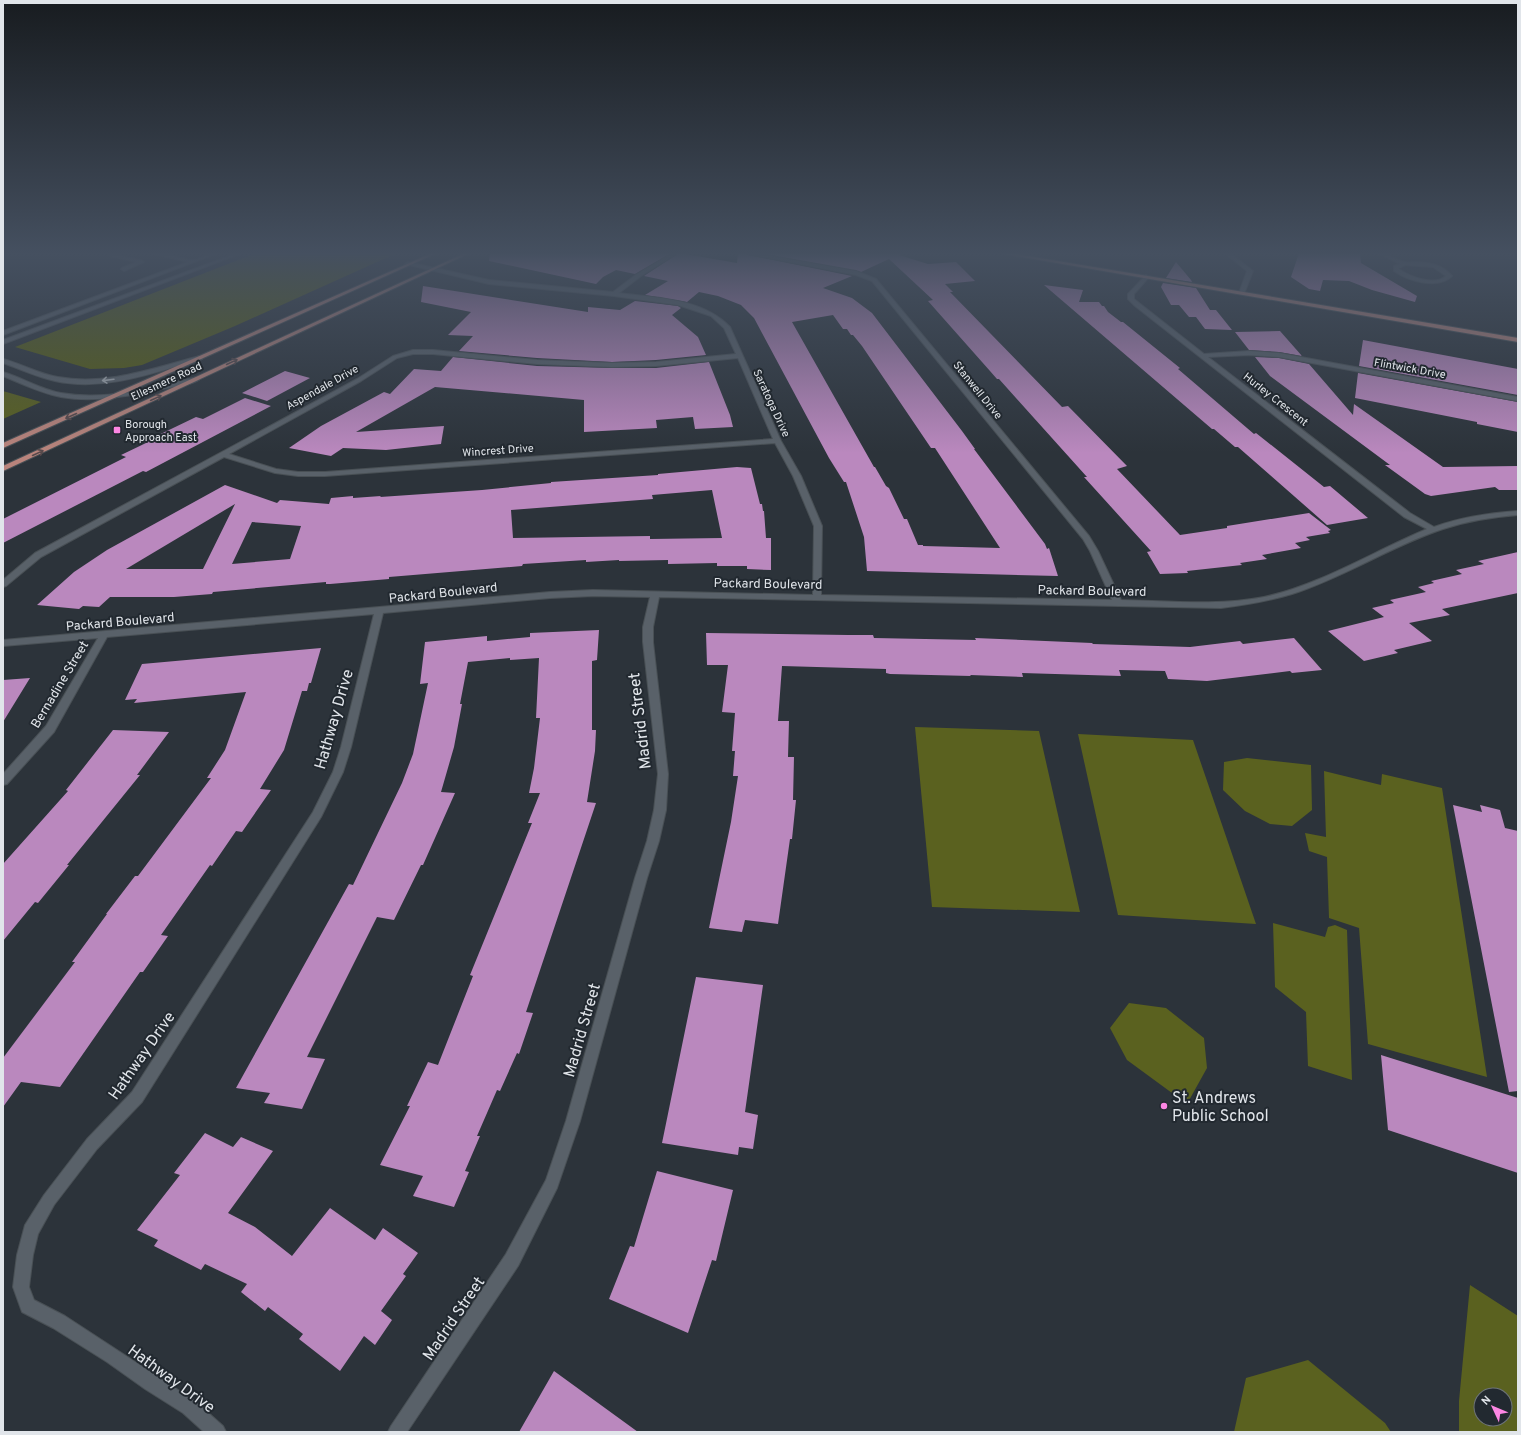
<svg xmlns="http://www.w3.org/2000/svg" width="1521" height="1435" font-family="Overpass,sans-serif">
	<style>
		.green { fill: #5a611f; fill-rule: evenodd }
		.forest { fill: #575e12 }
		.building { fill: #ba88be; fill-rule: evenodd }
		.lines { fill: none; stroke-linecap: round; stroke-linejoin: round }
		.minor-casing { stroke: #495055; stroke-width: 2 }
		.major-casing { stroke: #495055; stroke-width: 2 }
		.minor { fill: #596169; fill-rule: evenodd }
		.major { fill: #b9847c; fill-rule: evenodd }
		.oneway { stroke: #57494b }
		.oneway2 { stroke: #a4aab0 }
		.poi-dot { fill: #fc86e3; stroke: #222930; stroke-width: 1.5 }
		.labels { text-anchor: middle; stroke-width: 4; stroke-linejoin: round; paint-order: stroke }
		.far-street-label { font-size: 11px; fill: #e1e5ea; stroke: #222930 }
		.far-poi-label { font-size: 11px; fill: #e1e5ea; stroke: #222930; text-anchor: start }
		.street-label { font-size: 13px; fill: #e1e5ea; stroke: #222930 }
		.near-street-label { font-size: 16px; fill: #e1e5ea; stroke: #222930 }
		.near-poi-label { font-size: 16px; fill: #e1e5ea; stroke: #222930; text-anchor: start }
	</style>
	<rect width="100%" height="100%" fill="#2c333a"/>
	<path class="green" d="M 3,391 L 41,402 L 3,419 Z
		M 915,727 L 1039,731 L 1080,912 L 932,907 Z
		M 1078,734 L 1193,740 L 1256,924 L 1118,915 Z
		M 1247,758 L 1311,765 L 1312,810 L 1292,826 L 1270,824 L 1245,811 L 1223,790 L 1224,762 Z
		M 1324,771 L 1381,785 L 1382,774 L 1442,788 L 1487,1077 L 1368,1044 L 1359,928 L 1329,918 L 1327,857 L 1309,851 L 1305,833 L 1326,837 Z
		M 1273,923 L 1325,937 L 1328,927 L 1335,925 L 1347,930 L 1352,1080 L 1308,1066 L 1306,1012 L 1275,987 Z
		M 1129,1003 L 1166,1008 L 1204,1038 L 1207,1068 L 1187,1104 L 1127,1060 L 1110,1028 Z
		M 1470,1285 L 1518,1316 L 1518,1432 L 1459,1432 L 1459,1401 ZM 1481,1395 L 1505,1395 L 1505,1419 L 1481,1419 Z
		M 1308,1360 L 1385,1423 L 1391,1432 L 1234,1432 L 1246,1378 Z"/>
	<path class="forest" d="M 256,253 L 397,253 L 235,326 L 142,365 L 124,368 L 90,369 L 15,347 Z"/>
	<path class="building" d="M 490,253 L 671,253 L 635,274 L 616,270 L 603,277 L 596,284 L 489,261 Z
		M 679,253 L 737,263 L 738,253 L 745,253 L 748,255 L 852,276 L 823,288 L 852,298 L 872,313 L 962,431 L 975,449 L 974,449 L 1045,544 L 1047,549 L 1049,548 L 1058,576 L 867,571 L 864,537 L 846,482 L 844,482 L 829,458 L 754,318 L 741,305 L 718,296 L 699,292 L 687,302 L 645,295 L 668,281 L 644,276 ZM 833,315 L 843,329 L 847,329 L 851,335 L 853,335 L 862,346 L 931,448 L 935,448 L 1000,548 L 923,546 L 923,545 L 918,545 L 907,519 L 904,519 L 889,488 L 886,486 L 875,467 L 874,467 L 792,322 Z
		M 760,253 L 905,253 L 899,255 L 928,264 L 956,262 L 975,281 L 945,284 L 953,292 L 950,292 L 1062,407 L 1068,406 L 1127,466 L 1117,469 L 1180,535 L 1227,528 L 1227,526 L 1309,513 L 1331,530 L 1328,531 L 1330,533 L 1306,537 L 1310,540 L 1295,543 L 1301,548 L 1262,555 L 1267,559 L 1240,563 L 1242,565 L 1187,571 L 1188,573 L 1160,574 L 1147,552 L 1151,551 L 1084,477 L 1087,477 L 999,379 L 997,379 L 990,371 L 928,301 L 933,300 L 889,259 L 861,272 Z
		M 1299,253 L 1360,253 L 1361,263 L 1417,296 L 1415,302 L 1372,290 L 1349,281 L 1323,280 L 1320,291 L 1309,289 L 1291,277 Z
		M 1176,262 L 1191,280 L 1192,282 L 1166,278 Z
		M 1163,283 L 1196,288 L 1210,310 L 1216,310 L 1232,330 L 1205,329 L 1196,317 L 1189,317 L 1179,305 L 1171,305 L 1161,287 Z
		M 1044,285 L 1083,290 L 1079,302 L 1099,302 L 1102,306 L 1104,306 L 1108,312 L 1121,322 L 1123,322 L 1180,368 L 1178,369 L 1254,434 L 1256,433 L 1324,487 L 1330,486 L 1368,518 L 1327,525 L 1238,447 L 1235,447 L 1214,429 L 1212,429 Z
		M 423,286 L 588,312 L 588,307 L 620,310 L 635,301 L 678,306 L 681,308 L 672,315 L 698,337 L 706,355 L 656,360 L 612,362 L 537,358 L 459,351 L 473,336 L 448,335 L 471,312 L 421,302 Z
		M 1280,331 L 1302,356 L 1279,352 L 1249,350 L 1235,332 Z
		M 1363,340 L 1518,369 L 1518,395 L 1359,366 Z
		M 453,357 L 537,366 L 612,368 L 656,368 L 709,362 L 730,415 L 733,427 L 695,429 L 693,417 L 656,420 L 657,428 L 584,432 L 584,400 L 435,387 L 356,432 L 444,426 L 441,444 L 386,450 L 343,448 L 331,456 L 289,448 L 321,426 L 384,392 L 390,394 L 414,369 L 441,371 Z
		M 1255,357 L 1279,358 L 1309,364 L 1353,415 L 1354,404 L 1443,467 L 1518,466 L 1518,490 L 1499,490 L 1495,487 L 1431,496 L 1425,494 L 1385,465 L 1390,465 L 1270,376 Z
		M 285,371 L 310,378 L 267,401 L 242,393 Z
		M 1358,373 L 1518,402 L 1518,432 L 1477,424 L 1477,422 L 1355,398 Z
		M 245,398 L 271,406 L 146,472 L 143,471 L 3,543 L 3,519 L 126,457 L 121,455 L 146,443 L 144,442 L 196,417 L 203,419 Z
		M 737,467 L 751,468 L 760,504 L 762,504 L 763,511 L 764,511 L 766,538 L 771,538 L 771,570 L 747,569 L 747,566 L 717,566 L 717,563 L 668,564 L 668,560 L 619,561 L 619,560 L 586,562 L 586,560 L 523,564 L 522,566 L 389,577 L 389,579 L 330,584 L 326,584 L 326,582 L 213,592 L 212,594 L 174,597 L 110,597 L 99,607 L 83,606 L 79,609 L 37,605 L 74,572 L 107,550 L 225,485 L 277,503 L 280,500 L 329,504 L 331,498 L 353,496 L 353,498 L 381,496 L 380,497 L 482,490 L 551,483 L 551,482 L 658,475 L 658,474 ZM 712,490 L 722,538 L 650,539 L 650,536 L 513,538 L 511,510 L 653,499 L 652,495 ZM 235,504 L 203,569 L 126,569 ZM 252,522 L 301,526 L 290,559 L 232,564 Z
		M 1518,552 L 1518,593 L 1442,609 L 1450,615 L 1409,623 L 1432,641 L 1394,650 L 1398,653 L 1364,661 L 1328,631 L 1384,617 L 1372,608 L 1394,603 L 1390,600 L 1426,592 L 1418,587 L 1434,583 L 1431,581 L 1462,574 L 1456,570 L 1484,564 L 1478,561 Z
		M 599,630 L 597,660 L 592,661 L 592,730 L 596,730 L 595,751 L 587,802 L 596,803 L 526,1012 L 533,1013 L 519,1054 L 517,1053 L 500,1091 L 497,1090 L 477,1136 L 480,1136 L 465,1171 L 469,1172 L 454,1207 L 413,1196 L 423,1176 L 380,1165 L 410,1106 L 407,1106 L 428,1062 L 438,1065 L 473,976 L 470,975 L 532,823 L 528,823 L 540,793 L 529,793 L 534,768 L 540,718 L 536,718 L 539,658 L 510,660 L 510,658 L 468,662 L 460,704 L 462,704 L 454,747 L 441,792 L 455,793 L 423,865 L 421,865 L 394,920 L 377,917 L 307,1057 L 325,1059 L 302,1109 L 264,1103 L 270,1093 L 236,1088 L 349,884 L 353,885 L 402,783 L 413,754 L 428,683 L 420,684 L 425,642 L 487,636 L 487,641 L 530,637 L 530,633 Z
		M 706,633 L 848,635 L 873,635 L 874,638 L 976,640 L 975,638 L 1092,643 L 1093,644 L 1190,647 L 1240,641 L 1243,644 L 1294,638 L 1322,670 L 1292,673 L 1290,671 L 1207,681 L 1168,679 L 1165,671 L 1119,670 L 1121,676 L 1022,673 L 1023,677 L 970,675 L 971,676 L 890,674 L 886,673 L 886,669 L 782,666 L 778,721 L 789,721 L 788,757 L 794,757 L 793,800 L 796,800 L 792,839 L 790,839 L 778,924 L 745,920 L 742,932 L 709,928 L 731,822 L 738,776 L 733,776 L 735,751 L 732,751 L 735,713 L 722,712 L 728,665 L 707,665 Z
		M 321,648 L 311,683 L 309,683 L 307,691 L 302,691 L 284,750 L 260,789 L 271,790 L 242,832 L 236,831 L 212,866 L 210,865 L 161,935 L 168,936 L 143,972 L 140,972 L 60,1087 L 21,1082 L 3,1107 L 3,1058 L 75,962 L 72,962 L 107,914 L 106,914 L 135,876 L 138,876 L 211,778 L 207,778 L 225,750 L 246,692 L 134,703 L 137,699 L 125,700 L 142,664 Z
		M 30,678 L 3,722 L 3,680 Z
		M 113,730 L 169,732 L 137,775 L 140,775 L 67,865 L 69,865 L 38,903 L 35,902 L 3,941 L 3,864 L 68,791 L 66,790 Z
		M 1453,805 L 1482,812 L 1480,805 L 1500,810 L 1505,828 L 1518,831 L 1518,1091 L 1509,1092 Z
		M 696,977 L 763,985 L 745,1112 L 758,1115 L 753,1149 L 739,1147 L 738,1155 L 662,1143 Z
		M 1381,1055 L 1518,1098 L 1518,1173 L 1388,1130 Z
		M 205,1133 L 233,1147 L 241,1137 L 273,1151 L 228,1213 L 255,1227 L 292,1256 L 330,1208 L 375,1240 L 383,1228 L 418,1253 L 403,1274 L 406,1276 L 381,1311 L 392,1320 L 375,1345 L 364,1336 L 340,1371 L 299,1339 L 303,1334 L 268,1307 L 265,1311 L 241,1292 L 247,1284 L 205,1264 L 201,1270 L 154,1246 L 158,1240 L 137,1230 L 180,1175 L 174,1173 Z
		M 657,1171 L 733,1190 L 716,1261 L 712,1260 L 688,1333 L 609,1299 L 630,1246 L 634,1247 Z
		M 554,1371 L 638,1432 L 519,1432 Z"/>
	<g class="lines">
		<g class="minor-casing">
			<path id="minor" d="M 154,253 C 167,253 179,258 191,260 C 201,260 209,252 218,253 L 3,335 L 3,331 L 188,262 L 154,254 Z
				M 237,253 L 242,253 L 3,344 L 3,340 Z
				M 673,253 L 678,253 L 641,276 L 619,293 C 656,298 703,298 730,327 L 781,441 L 801,476 L 822,526 L 821,595 L 1112,600 L 1090,551 L 1083,539 L 872,281 L 856,275 L 748,254 L 746,253 L 754,253 L 856,271 L 876,279 L 1089,536 L 1098,551 L 1121,600 C 1168,601 1217,606 1264,597 C 1320,585 1374,551 1427,529 L 1404,517 L 1135,306 L 1128,299 L 1128,294 L 1146,275 L 1149,277 L 1134,294 L 1134,299 L 1204,354 L 1249,351 L 1279,353 L 1518,397 L 1518,401 L 1279,357 L 1249,355 L 1208,357 L 1410,513 L 1434,527 C 1461,517 1490,513 1518,511 L 1518,515 C 1493,517 1467,521 1443,529 C 1391,546 1345,577 1292,594 C 1269,601 1246,605 1221,608 L 659,597 L 653,627 L 653,642 L 668,774 L 666,810 L 659,841 L 647,878 L 580,1121 L 557,1188 L 518,1266 L 407,1432 L 388,1432 L 391,1426 L 506,1254 L 546,1180 L 566,1121 L 635,878 L 647,841 L 654,810 L 658,774 L 643,642 L 643,627 L 650,597 L 593,596 L 550,598 L 383,613 L 351,747 L 343,772 L 321,817 L 142,1102 L 97,1149 L 54,1205 L 38,1234 L 33,1255 L 29,1287 L 34,1300 L 65,1316 L 195,1401 L 223,1426 L 226,1432 L 204,1432 L 183,1413 L 145,1389 L 107,1362 L 53,1328 L 22,1312 L 13,1287 L 17,1255 L 25,1225 L 44,1195 L 87,1139 L 132,1092 L 313,812 L 333,772 L 341,747 L 374,614 L 107,637 L 54,732 L 7,784 L 3,785 L 3,774 L 46,726 L 98,638 L 3,646 L 3,640 L 550,592 L 593,590 L 813,595 L 814,526 L 793,476 L 775,443 L 325,476 L 298,476 L 275,473 L 224,457 L 41,557 L 6,586 L 3,587 L 3,580 L 35,553 L 357,379 L 393,356 L 413,350 L 433,350 L 537,360 L 612,363 L 656,362 L 736,354 L 724,328 L 711,316 L 678,305 L 614,296 L 489,284 L 405,264 L 408,262 L 489,280 L 613,292 L 637,274 ZM 413,354 L 433,354 L 537,364 L 612,367 L 656,366 L 738,358 L 773,439 L 325,472 L 298,472 L 276,469 L 229,454 L 361,381 L 397,358 Z
				M 1225,253 L 1230,253 L 1253,271 L 1244,294 L 1239,293 L 1247,271 Z
				M 1378,253 C 1388,253 1395,260 1405,262 C 1407,263 1411,262 1414,262 C 1428,262 1442,264 1452,276 C 1438,290 1408,281 1394,271 L 1394,266 L 1400,264 ZM 1405,265 L 1433,267 L 1446,276 C 1435,286 1410,277 1399,269 L 1399,268 Z
				M 110,254 L 141,260 L 144,262 L 124,271 L 121,269 L 122,268 L 136,262 L 110,256 Z
				M 200,356 L 203,358 L 202,359 C 155,372 105,392 55,381 C 37,377 20,369 3,363 L 3,359 C 22,364 39,374 58,377 C 107,386 153,368 200,356 Z
				M 3,372 C 23,378 40,389 61,393 C 105,401 154,388 197,377 L 200,379 C 191,386 173,387 162,389 C 129,396 94,403 61,397 C 41,393 22,384 3,376 Z"/>
		</g>
		<g class="major-casing">
			<path id="major" d="M 432,253 L 437,253 L 3,448 L 3,443 Z
				M 465,253 L 470,253 L 3,471 L 3,466 Z
				M 1002,253 L 1010,253 L 1518,338 L 1518,342 L 1004,254 Z"/>
		</g>
		<use href="#minor" class="minor"/>
		<use href="#major" class="major"/>
	</g>
	<defs><path id="oneway-shaft" d="M-6 0H5M1.5-3L5.5 0L1.5 3" fill="none" stroke-width="1.6" stroke-linecap="round" stroke-linejoin="round"/></defs>
	<g class="oneway">
		<use href="#oneway-shaft" transform="translate(232 362) rotate(-25)"/>
		<use href="#oneway-shaft" transform="translate(156 398) rotate(-25)"/>
		<use href="#oneway-shaft" transform="translate(71 416) rotate(156)"/>
		<use href="#oneway-shaft" transform="translate(38 453) rotate(-25)"/>
	</g>
	<use class="oneway2" href="#oneway-shaft" transform="translate(108 380) rotate(173)"/>
	<linearGradient id="sky" x2="0" y2="1"><stop stop-color="#181c20"/><stop offset="0.56" stop-color="#455060"/><stop offset="1" stop-color="#455060" stop-opacity="0"/></linearGradient>
	<rect width="1521" height="453" fill="url(#sky)"/>
	<g class="poi-dot">
		<rect x="113" y="426" width="8" height="8" rx="2"/>
		<circle cx="1164" cy="1106" r="4"/>
	</g>
	<g class="labels">
		<g class="far-street-label">
			<text transform="translate(1410 368) rotate(10)" y="4">Flintwick Drive</text>
			<text transform="translate(166 381) rotate(-25)" y="4">Ellesmere Road</text>
			<text transform="translate(322 387) rotate(-29)" y="4">Aspendale Drive</text>
			<text transform="translate(978 390) rotate(51)" y="4">Stanwell Drive</text>
			<text transform="translate(1276 399) rotate(38)" y="4">Hurley Crescent</text>
			<text transform="translate(772 403) rotate(65)" y="4">Saratoga Drive</text>
			<text transform="translate(498 450) rotate(-4)" y="4">Wincrest Drive</text>
		</g>
		<g class="far-poi-label">
			<text x="125" y="428">Borough<tspan x="125" dy="13">Approach East</tspan></text>
		</g>
		<g class="street-label">
			<text transform="translate(768 583) rotate(1)" y="5">Packard Boulevard</text>
			<text transform="translate(1092 590) rotate(1)" y="5">Packard Boulevard</text>
			<text transform="translate(443 592) rotate(-6)" y="5">Packard Boulevard</text>
			<text transform="translate(120 621) rotate(-5)" y="5">Packard Boulevard</text>
			<text transform="translate(59 684) rotate(-59)" y="5">Bernadine Street</text>
		</g>
		<g class="near-street-label">
			<text transform="translate(333 719) rotate(-74)" y="6">Hathway Drive</text>
			<text transform="translate(639 721) rotate(-97)" y="6">Madrid Street</text>
			<text transform="translate(581 1030) rotate(-74)" y="6">Madrid Street</text>
			<text transform="translate(141 1055) rotate(-55)" y="6">Hathway Drive</text>
			<text transform="translate(453 1318) rotate(-56)" y="6">Madrid Street</text>
			<text transform="translate(172 1378) rotate(36)" y="6">Hathway Drive</text>
		</g>
		<g class="near-poi-label">
			<text x="1172" y="1103">St. Andrews<tspan x="1172" dy="18">Public School</tspan></text>
		</g>
	</g>
	<rect width="1521" height="1435" fill="none" stroke="#e1e5ea" stroke-width="8"/>
	<g transform="translate(1493 1407) rotate(314)"><circle r="19" fill="#222930" stroke="#6e747a"/>
	<path d="M0-3L7 15L0 10L-7 15Z" fill="#fc86e3"/>
	<text y="-6" font-size="11" font-weight="bold" text-anchor="middle" fill="#e1e5ea">N</text>
	</g>
</svg>
